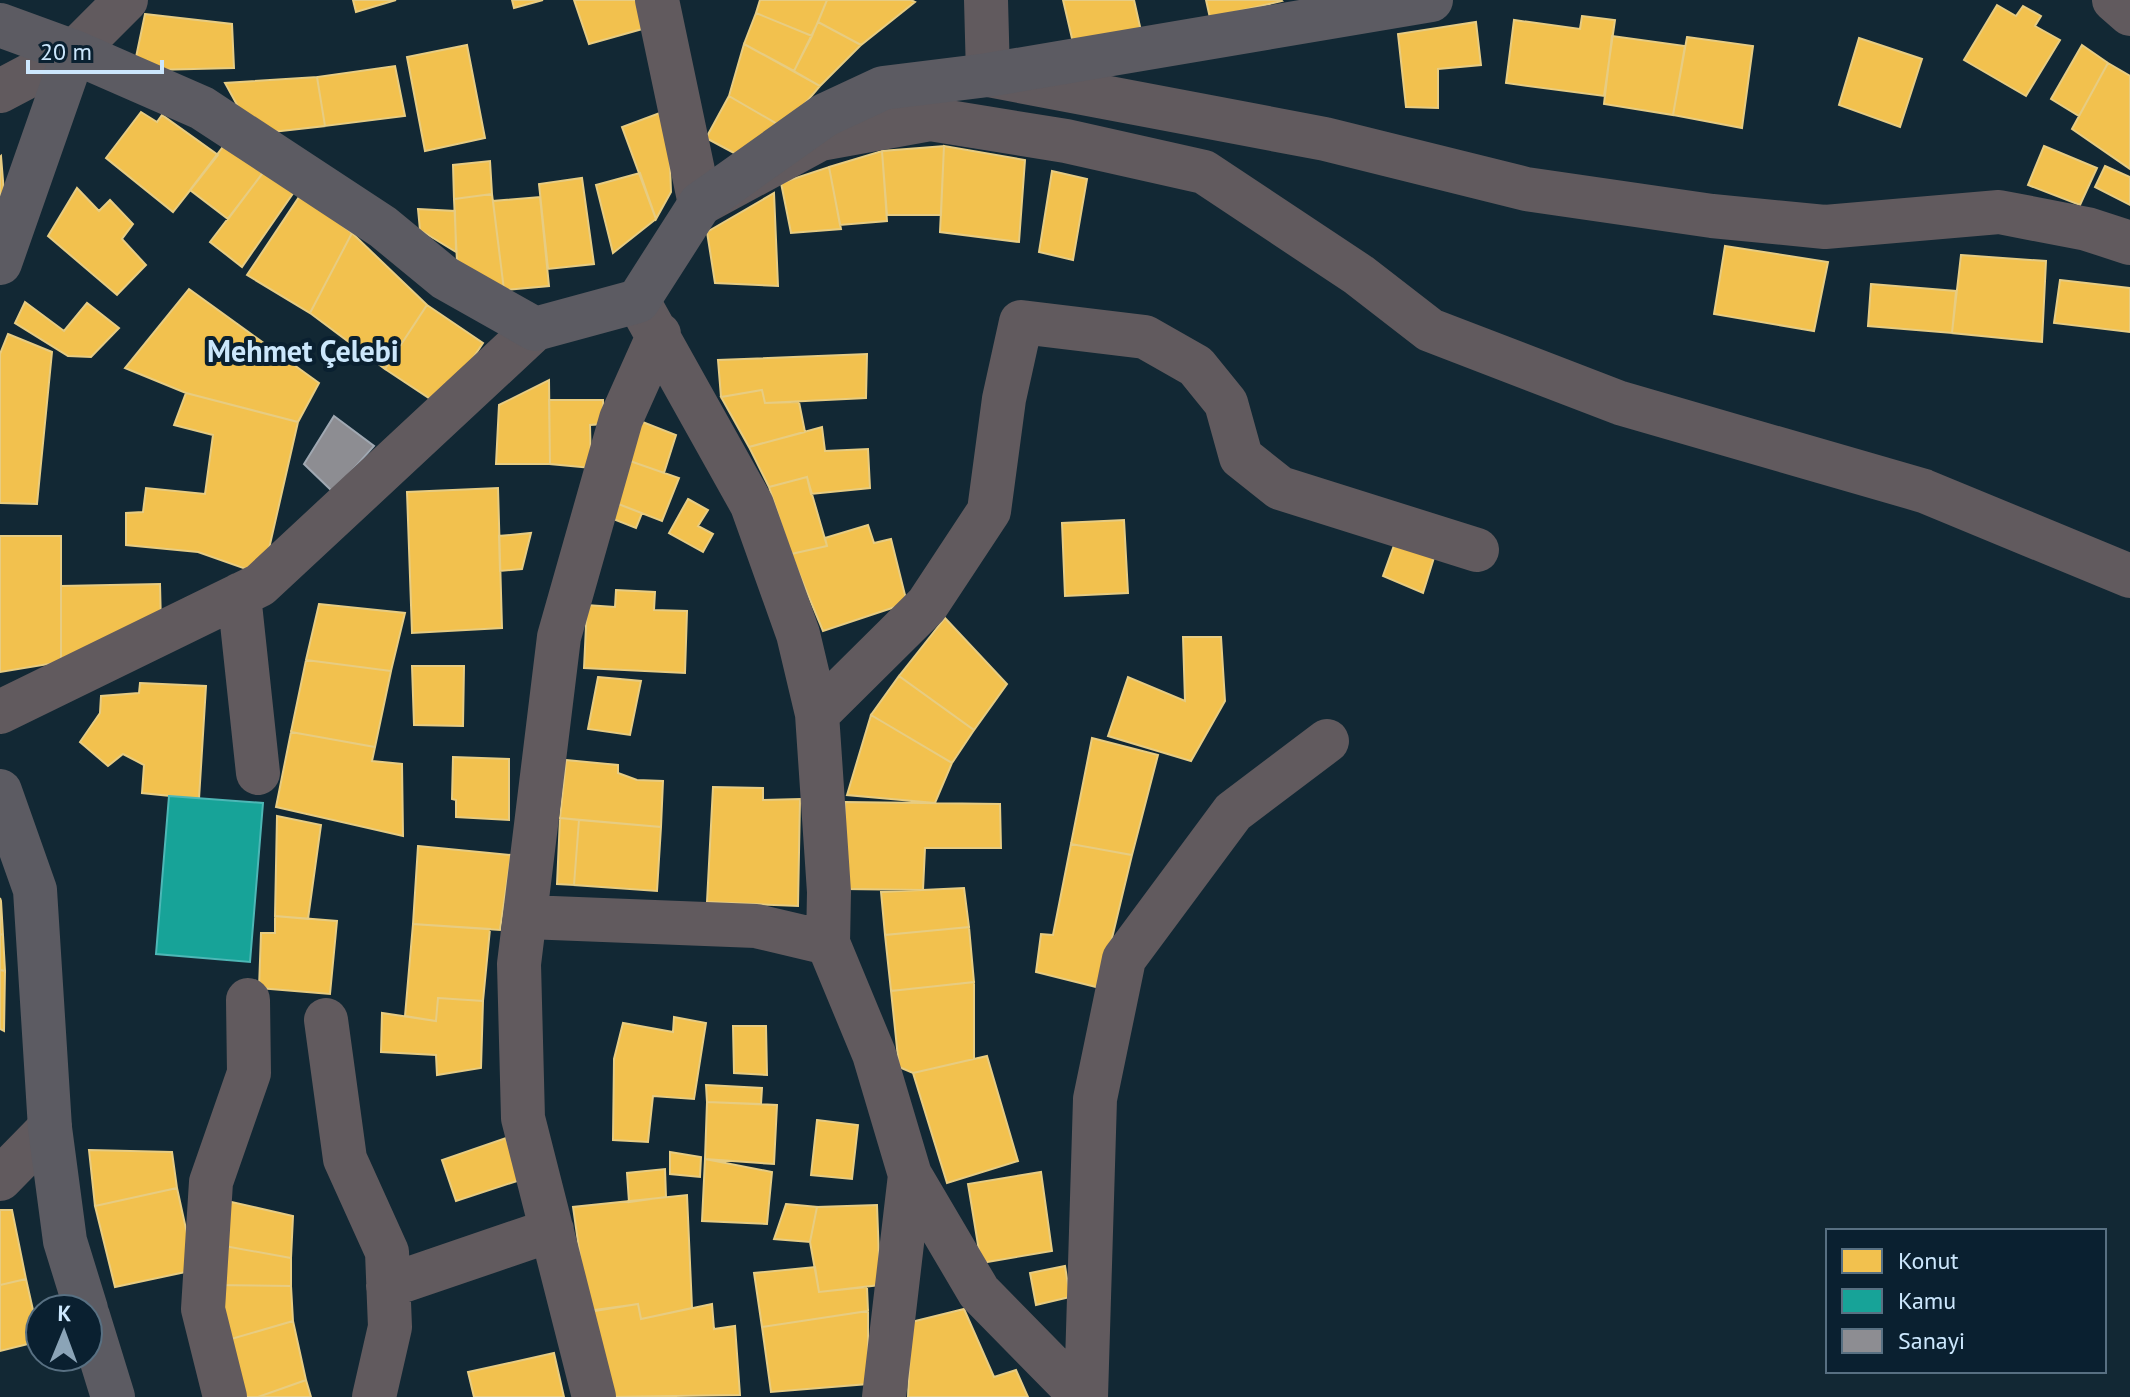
<svg xmlns="http://www.w3.org/2000/svg" width="2130" height="1397" font-family="'PT Sans',sans-serif">
	<style>
		.homes { fill: #f2c14e; stroke: #e7cc82; stroke-width: 2 }
		.public { fill: #17a398; stroke: #4db7b6; stroke-width: 2 }
		.industry { fill: #8d8d92; stroke: #a0a8b2; stroke-width: 2 }
		.lines { fill: none; stroke-linecap: round; stroke-linejoin: round }
		.minor { stroke: #615a5e; stroke-width: 44 }
		.major { stroke: #5c5b62; stroke-width: 44 }
		.labels { text-anchor: middle; stroke-width: 8; stroke-linejoin: round; paint-order: stroke }
		.district-label { font-size: 30px; font-weight: bold; fill: #cbe7fc; stroke: #0a2030 }
	</style>
	<rect width="100%" height="100%" fill="#122834"/>
	<path class="homes" d="M 353,0 L 396,0 L 356,12 Z
		M 512,0 L 543,0 L 514,8 Z
		M 574,0 L 644,0 L 653,26 L 589,44 Z
		M 760,0 L 827,0 L 812,36 L 756,13 Z
		M 827,0 L 911,0 L 915,2 L 861,45 L 818,22 Z
		M 1063,0 L 1134,0 L 1141,31 L 1074,47 Z
		M 1206,0 L 1281,0 L 1282,1 L 1210,18 Z
		M 1997,5 L 2016,16 L 2023,6 L 2041,16 L 2035,26 L 2060,40 L 2026,96 L 1964,60 Z
		M 756,13 L 812,36 L 794,71 L 744,44 Z
		M 145,14 L 232,24 L 234,68 L 153,70 L 135,62 Z
		M 1582,16 L 1615,20 L 1604,96 L 1506,83 L 1514,20 L 1580,29 Z
		M 818,22 L 861,45 L 820,86 L 794,71 Z
		M 1476,22 L 1481,65 L 1438,69 L 1438,108 L 1406,107 L 1398,34 Z
		M 1612,36 L 1685,46 L 1673,115 L 1604,104 Z
		M 1687,37 L 1753,46 L 1742,128 L 1673,115 Z
		M 1859,38 L 1922,59 L 1900,127 L 1839,105 Z
		M 744,44 L 820,86 L 784,128 L 729,96 Z
		M 467,45 L 485,138 L 425,151 L 407,57 Z
		M 2082,45 L 2108,63 L 2079,116 L 2051,99 Z
		M 2108,63 L 2130,76 L 2130,169 L 2072,129 Z
		M 395,66 L 405,116 L 325,126 L 317,77 Z
		M 317,77 L 325,126 L 253,134 L 225,83 Z
		M 729,96 L 784,128 L 749,161 L 706,138 Z
		M 668,110 L 671,192 L 656,219 L 622,127 Z
		M 141,112 L 157,122 L 162,115 L 218,155 L 173,212 L 106,158 Z
		M 225,144 L 265,170 L 228,219 L 190,190 Z
		M 944,146 L 941,215 L 887,215 L 882,151 Z
		M 944,146 L 1025,160 L 1019,242 L 940,232 Z
		M 2044,146 L 2097,168 L 2080,205 L 2028,185 Z
		M 882,151 L 887,221 L 840,225 L 829,167 Z
		M 1,156 L 4,193 L 0,203 L 0,157 Z
		M 490,161 L 492,194 L 454,199 L 453,165 Z
		M 2105,166 L 2130,177 L 2130,205 L 2095,187 Z
		M 829,167 L 841,229 L 791,233 L 781,183 Z
		M 265,170 L 294,192 L 242,267 L 210,242 Z
		M 1052,171 L 1087,179 L 1073,260 L 1039,252 Z
		M 640,173 L 656,219 L 613,253 L 596,185 Z
		M 582,178 L 594,264 L 548,269 L 539,184 Z
		M 77,188 L 99,211 L 110,200 L 133,224 L 122,239 L 146,265 L 117,295 L 48,236 Z
		M 774,193 L 778,286 L 715,283 L 707,232 Z
		M 301,194 L 352,233 L 310,313 L 247,275 Z
		M 492,194 L 504,290 L 457,262 L 454,199 Z
		M 540,197 L 549,286 L 504,290 L 493,201 Z
		M 418,209 L 455,211 L 456,252 L 420,230 Z
		M 352,233 L 427,305 L 385,369 L 310,313 Z
		M 1725,246 L 1828,262 L 1814,331 L 1714,314 Z
		M 1961,255 L 2046,261 L 2042,342 L 1952,333 Z
		M 2060,280 L 2130,288 L 2130,332 L 2054,323 Z
		M 1871,284 L 1956,291 L 1952,333 L 1868,326 Z
		M 189,289 L 319,383 L 298,422 L 186,393 L 125,368 Z
		M 25,302 L 64,331 L 87,303 L 119,328 L 91,357 L 68,356 L 15,323 Z
		M 427,305 L 483,343 L 441,406 L 385,369 Z
		M 8,334 L 52,352 L 37,504 L 0,503 L 0,354 Z
		M 867,354 L 866,398 L 765,403 L 762,390 L 721,397 L 718,360 Z
		M 549,380 L 550,464 L 496,464 L 499,405 Z
		M 762,390 L 765,403 L 799,402 L 805,432 L 749,447 L 721,397 Z
		M 186,393 L 298,422 L 263,575 L 198,552 L 126,545 L 126,513 L 143,512 L 146,488 L 205,494 L 213,435 L 174,425 Z
		M 549,400 L 603,400 L 604,424 L 590,425 L 591,468 L 550,464 Z
		M 640,421 L 676,435 L 664,473 L 627,460 Z
		M 822,427 L 825,451 L 868,449 L 870,488 L 811,494 L 807,477 L 769,487 L 749,447 Z
		M 627,460 L 679,478 L 662,521 L 613,502 Z
		M 807,477 L 827,546 L 791,554 L 769,487 Z
		M 498,488 L 502,628 L 412,633 L 407,492 Z
		M 688,499 L 708,510 L 698,526 L 713,534 L 703,552 L 669,533 Z
		M 613,502 L 642,513 L 636,528 L 608,517 Z
		M 1124,520 L 1128,593 L 1065,596 L 1062,523 Z
		M 868,525 L 874,543 L 891,539 L 907,603 L 823,631 L 791,554 L 827,546 L 825,538 Z
		M 531,533 L 522,569 L 500,571 L 499,536 Z
		M 0,536 L 61,536 L 61,662 L 0,672 Z
		M 1397,537 L 1436,551 L 1423,593 L 1383,576 Z
		M 160,584 L 161,624 L 61,662 L 61,586 Z
		M 616,590 L 655,592 L 654,610 L 687,611 L 685,673 L 584,668 L 587,605 L 615,607 Z
		M 319,604 L 405,613 L 391,671 L 306,660 Z
		M 945,618 L 1007,684 L 974,730 L 899,676 Z
		M 1183,637 L 1221,637 L 1225,701 L 1191,761 L 1108,736 L 1128,677 L 1185,701 Z
		M 306,660 L 391,671 L 375,747 L 291,732 Z
		M 412,666 L 464,666 L 463,726 L 414,725 Z
		M 899,676 L 974,730 L 952,763 L 871,715 Z
		M 598,677 L 641,681 L 630,735 L 588,729 Z
		M 140,683 L 206,686 L 199,799 L 142,793 L 144,765 L 123,754 L 108,766 L 80,742 L 100,713 L 101,696 L 139,693 Z
		M 871,715 L 952,763 L 935,803 L 847,795 Z
		M 291,732 L 375,747 L 372,761 L 402,764 L 403,836 L 276,807 Z
		M 1092,738 L 1158,755 L 1132,855 L 1071,844 Z
		M 453,757 L 509,759 L 509,820 L 456,817 L 456,800 L 452,799 Z
		M 566,760 L 618,765 L 618,773 L 637,780 L 663,781 L 661,827 L 560,818 Z
		M 713,787 L 763,788 L 763,800 L 800,799 L 798,906 L 707,902 Z
		M 845,802 L 1000,804 L 1001,848 L 925,848 L 923,890 L 844,889 Z
		M 277,816 L 321,825 L 308,919 L 275,916 Z
		M 560,818 L 579,820 L 574,885 L 557,884 Z
		M 579,820 L 661,827 L 657,891 L 574,885 Z
		M 1071,844 L 1132,855 L 1100,988 L 1036,972 L 1041,934 L 1053,935 Z
		M 418,846 L 511,855 L 500,930 L 413,924 Z
		M 964,888 L 969,927 L 885,935 L 881,892 Z
		M 0,898 L 1,901 L 3,935 L 0,934 Z
		M 275,916 L 337,921 L 330,994 L 259,988 L 261,933 L 275,933 Z
		M 413,924 L 490,929 L 483,1001 L 438,998 L 436,1021 L 405,1016 Z
		M 969,927 L 974,982 L 891,991 L 885,935 Z
		M 0,934 L 3,935 L 5,971 L 0,970 Z
		M 0,970 L 5,971 L 4,1031 L 0,1029 Z
		M 974,982 L 974,1059 L 913,1073 L 899,1067 L 891,991 Z
		M 438,998 L 483,1001 L 481,1068 L 437,1075 L 436,1055 L 381,1052 L 382,1013 L 436,1021 Z
		M 674,1017 L 706,1023 L 694,1099 L 653,1096 L 648,1142 L 613,1140 L 614,1059 L 623,1023 L 673,1032 Z
		M 733,1026 L 766,1026 L 767,1075 L 734,1073 Z
		M 987,1056 L 1018,1161 L 947,1183 L 913,1073 Z
		M 706,1085 L 762,1088 L 761,1104 L 707,1102 Z
		M 707,1102 L 777,1105 L 774,1164 L 705,1159 Z
		M 817,1120 L 858,1125 L 852,1179 L 811,1175 Z
		M 506,1138 L 520,1180 L 456,1201 L 442,1160 Z
		M 89,1150 L 172,1152 L 177,1188 L 95,1206 Z
		M 670,1152 L 701,1157 L 700,1177 L 670,1174 Z
		M 705,1159 L 772,1172 L 767,1224 L 702,1221 Z
		M 665,1169 L 666,1197 L 629,1202 L 627,1173 Z
		M 1041,1172 L 1052,1251 L 981,1263 L 968,1184 Z
		M 177,1188 L 195,1270 L 115,1287 L 95,1206 Z
		M 687,1195 L 692,1308 L 641,1319 L 638,1304 L 588,1312 L 573,1207 Z
		M 227,1201 L 293,1216 L 291,1258 L 219,1245 Z
		M 786,1204 L 817,1207 L 810,1242 L 774,1239 Z
		M 877,1205 L 880,1285 L 819,1292 L 810,1242 L 817,1207 Z
		M 0,1210 L 12,1210 L 26,1279 L 0,1285 Z
		M 219,1245 L 291,1258 L 291,1286 L 210,1285 Z
		M 1065,1266 L 1070,1297 L 1036,1305 L 1030,1273 Z
		M 815,1267 L 819,1292 L 867,1287 L 868,1311 L 762,1327 L 754,1273 Z
		M 26,1279 L 40,1341 L 0,1351 L 0,1285 Z
		M 210,1285 L 291,1286 L 293,1321 L 221,1342 Z
		M 638,1304 L 641,1319 L 712,1304 L 714,1329 L 735,1326 L 740,1395 L 609,1397 L 586,1311 Z
		M 964,1309 L 994,1377 L 1016,1370 L 1028,1397 L 908,1397 L 911,1322 Z
		M 868,1311 L 868,1384 L 771,1392 L 762,1327 Z
		M 293,1321 L 306,1380 L 258,1397 L 241,1397 L 221,1342 Z
		M 554,1353 L 564,1397 L 474,1397 L 468,1372 Z
		M 306,1380 L 311,1397 L 258,1397 Z"/>
	<path class="public" d="M 169,796 L 263,803 L 250,962 L 156,954 Z"/>
	<path class="industry" d="M 334,416 L 374,446 L 333,492 L 304,464 Z"/>
	<g class="lines">
		<path class="minor" d="M 657,0 L 700,204 L 820,139 L 930,119 L 1066,141 L 1204,172 L 1359,275 L 1430,330 L 1620,403 L 1924,491 L 2130,576
			M 986,0 L 988,75 L 1325,139 L 1526,189 L 1712,216 L 1825,227 L 1999,212 L 2087,229 L 2130,243
			M 2114,0 L 2130,14
			M 0,91 L 74,52 L 126,0
			M 638,301 L 752,505 L 798,634 L 817,714 L 829,892 L 828,943 L 874,1054 L 910,1175 L 979,1292 L 1082,1397
			M 239,595 L 258,773
			M 0,712 L 260,585 L 535,329
			M 817,714 L 927,605 L 989,511 L 1004,399 L 1021,322 L 1145,337 L 1196,366 L 1226,403 L 1241,457 L 1280,488 L 1477,550
			M 527,917 L 756,926 L 828,943
			M 326,1020 L 345,1159 L 387,1252 L 390,1327 L 374,1397
			M 0,1179 L 50,1128
			M 388,1286 L 552,1230
			M 225,1397 L 203,1309 L 211,1182 L 249,1073 L 248,1000
			M 594,1397 L 523,1118 L 519,964 L 559,637 L 621,419 L 659,334
			M 884,1397 L 910,1175
			M 1086,1397 L 1095,1099 L 1124,959 L 1233,812 L 1327,741"/>
		<path class="major" d="M 0,25 L 74,52 L 202,108 L 383,227 L 445,278 L 535,329 L 638,301 L 700,204 L 825,115 L 883,88 L 988,75 L 1431,0
			M 0,263 L 74,52
			M 0,791 L 35,890 L 50,1128 L 65,1241 L 86,1309
			M 88,1316 L 113,1397"/>
	</g>
	<g class="labels">
		<g class="district-label">
			<text x="303" y="362">Mehmet Çelebi</text>
		</g>
	</g>
	<rect x="1826" y="1229" width="280" height="144" fill="#0a2030" stroke="#587082" stroke-width="2"/>
	<rect x="1842" y="1249" width="40" height="24" fill="#f2c14e" stroke="#587082" stroke-width="2"/>
	<text x="1898" y="1269" font-size="24" fill="#cce7fd">Konut</text>
	<rect x="1842" y="1289" width="40" height="24" fill="#17a398" stroke="#587082" stroke-width="2"/>
	<text x="1898" y="1309" font-size="24" fill="#cce7fd">Kamu</text>
	<rect x="1842" y="1329" width="40" height="24" fill="#8d8d92" stroke="#587082" stroke-width="2"/>
	<text x="1898" y="1349" font-size="24" fill="#cce7fd">Sanayi</text>
	<g transform="translate(64 1333) rotate(1)"><circle r="38" fill="#0a2030" stroke="#587082" stroke-width="2"/>
	<path d="M0-6L14 30L0 20L-14 30Z" fill="#8ba4b7"/>
	<text y="-12" font-size="22" font-weight="bold" text-anchor="middle" fill="#cce7fd">K</text>
	</g>
	<path d="M28 60v12h134v-12" fill="none" stroke="#cce7fd" stroke-width="4"/>
	<text x="40" y="60" font-size="24" fill="#cce7fd" stroke="#0a2030" stroke-width="6" paint-order="stroke">20 m</text>
</svg>
